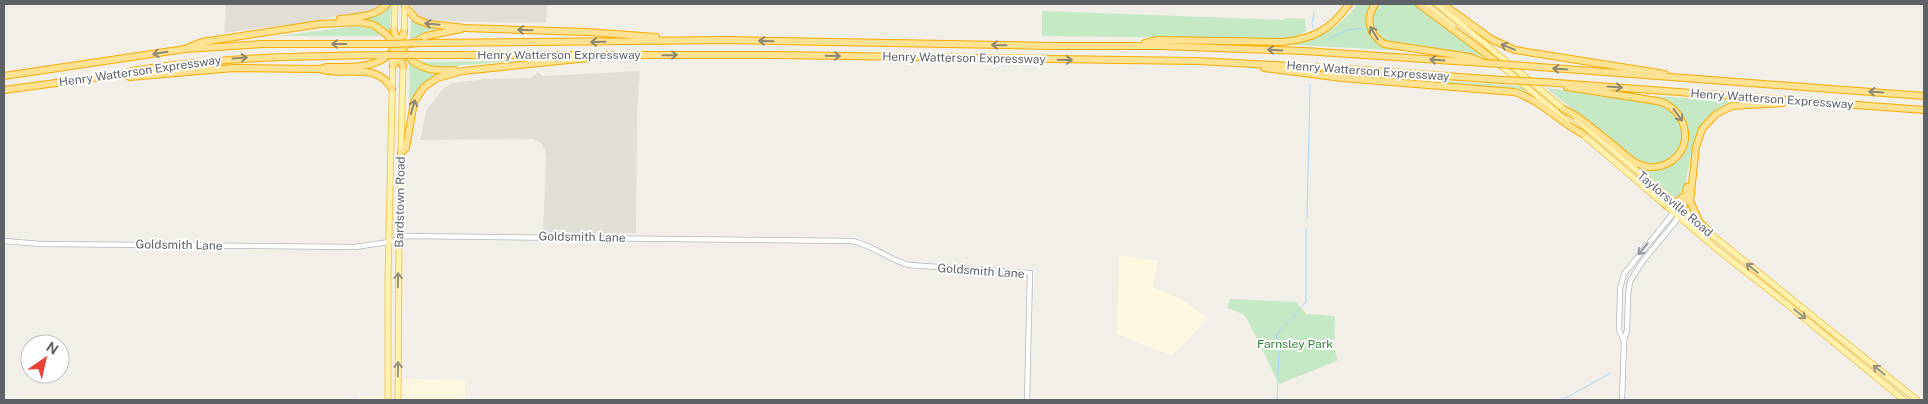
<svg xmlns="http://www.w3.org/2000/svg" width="1928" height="404" font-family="'Public Sans',sans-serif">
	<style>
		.commercial { fill: #fef7e0 }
		.education { fill: #e1ded6 }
		.green { fill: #c5e8c5 }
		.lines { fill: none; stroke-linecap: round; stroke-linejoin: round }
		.stream { stroke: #aadaff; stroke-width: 1 }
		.minor-casing { stroke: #b5b8bc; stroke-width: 6 }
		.major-casing { stroke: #f2c960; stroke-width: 7 }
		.highway-casing { stroke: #f9ab00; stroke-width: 8 }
		.minor { stroke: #fff; stroke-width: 4.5 }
		.major { stroke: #fff2af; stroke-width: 5 }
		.highway { stroke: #fde293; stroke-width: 6 }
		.highway-bridge-casing { stroke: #f9ab00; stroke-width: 8; stroke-linecap: butt }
		.highway-bridge { stroke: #fde293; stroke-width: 6 }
		.oneway { stroke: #8e8975 }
		.oneway2 { stroke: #979a9d }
		.oneway3 { stroke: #979581 }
		.labels { text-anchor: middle; stroke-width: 4; stroke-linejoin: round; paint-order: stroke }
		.street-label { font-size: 12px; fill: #5f6368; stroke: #fff }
		.park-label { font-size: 12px; fill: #348238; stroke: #fff }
	</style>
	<rect width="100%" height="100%" fill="#f1efe8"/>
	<path class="commercial" d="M 1119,255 L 1158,261 L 1153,287 L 1179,298 L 1208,318 L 1172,356 L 1117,334 Z
		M 404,379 L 465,380 L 465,400 L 401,400 L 401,382 Z
		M 359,395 L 385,396 L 385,400 L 359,400 Z"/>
	<path class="education" d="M 226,4 L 384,4 L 376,11 L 347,14 L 300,24 L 259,28 L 224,33 Z
		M 411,4 L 547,4 L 546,23 L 429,21 L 416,15 Z
		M 640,71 L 637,116 L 636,233 L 543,233 L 546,156 L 543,144 L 533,139 L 420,140 L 427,109 L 444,88 L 453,83 L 486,79 L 531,78 L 538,72 L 543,76 Z"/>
	<path class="green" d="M 389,4 L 391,4 L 390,33 L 376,23 L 360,19 Z
		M 1358,4 L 1372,4 L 1369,10 L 1373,37 L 1412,51 L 1292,45 C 1298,42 1308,41 1315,38 C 1333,31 1346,18 1358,4 Z
		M 1377,4 L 1416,4 L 1482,56 L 1386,42 C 1370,29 1370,21 1377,4 Z
		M 1042,11 L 1283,20 L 1286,18 L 1305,19 L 1306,31 L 1296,37 L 1282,39 L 1042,36 Z
		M 411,18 L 451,28 L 428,31 L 410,40 Z
		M 358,26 L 375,30 L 383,36 L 277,36 Z
		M 521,61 L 436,67 L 428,66 L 419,62 Z
		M 409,62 L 427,72 L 442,74 L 431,79 L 410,111 Z
		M 1320,73 L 1521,86 L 1534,97 L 1528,94 Z
		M 1546,88 L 1659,103 C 1664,106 1672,109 1675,114 C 1698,146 1665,177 1632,157 Z
		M 1635,95 L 1735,101 C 1694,116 1694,138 1687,176 C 1685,186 1685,193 1677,200 L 1637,167 L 1644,168 L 1677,158 C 1680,149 1686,138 1687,128 C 1688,103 1652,99 1635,95 Z
		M 1230,299 L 1296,302 L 1306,314 L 1335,316 L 1334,345 L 1337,361 L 1279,384 L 1247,319 L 1243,314 L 1227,308 Z"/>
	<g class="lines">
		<path class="stream" d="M 1313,28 L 1312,23 L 1314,12
			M 1330,38 L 1348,30 L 1362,28
			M 1307,218 L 1310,84
			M 1277,400 L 1279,352 L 1276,346 L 1277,334 L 1306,302 L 1306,228
			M 1562,400 L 1609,374"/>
		<g class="minor-casing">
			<path id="minor" d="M 4,241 L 41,244 L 355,247 L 389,242 L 407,236 L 852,241 C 873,245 889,260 909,265 L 1030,273 L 1027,400
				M 1624,341 L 1619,330 L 1620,289 L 1624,274 L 1679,206
				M 1622,400 L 1624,341 L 1627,330 L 1628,296 L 1630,281 L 1643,261 L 1675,222 L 1683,210"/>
		</g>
		<g class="major-casing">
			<path id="major" d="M 1426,4 L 1453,26
				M 1437,4 L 1565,110
				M 394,33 L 395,4
				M 404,36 L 405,4
				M 1498,63 L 1568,122
				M 1576,119 L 1699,223
				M 1580,132 L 1718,250 L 1787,304 L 1904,400
				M 1707,231 L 1917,400
				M 388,400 L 388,281 L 393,52
				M 398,400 L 399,238 L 403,64"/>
		</g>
		<g class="highway-casing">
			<path id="highway" d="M 1375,4 C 1365,19 1369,34 1384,44 L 1470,57 L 1480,61
				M 1419,4 L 1494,60
				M 1443,4 L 1491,39 L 1515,50 L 1665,74
				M 405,6 L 416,19 L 428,24 L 465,28 L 587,32 L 656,37
				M 340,19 C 356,17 376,17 387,4
				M 394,31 C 406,63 421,73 455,70
				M 423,43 L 727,40 L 1053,46 L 1160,46 L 1304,51 L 1485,63
				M 1145,43 L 1158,40 L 1283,42 C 1314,39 1331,29 1349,4
				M 411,44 L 426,36 L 461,29
				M 189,47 L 202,42 L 320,24 L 360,22 L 374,25 L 386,34 L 394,43 L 403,66
				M 418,55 L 774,55 L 1198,61 L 1347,69 L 1502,80
				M 393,66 L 401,55
				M 1526,66 L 1924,96
				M 1264,68 L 1342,78 L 1514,92 C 1541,100 1559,122 1583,134
				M 323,70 C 349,76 377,62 392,89
				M 123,74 L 130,77 L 233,68 L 320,69 L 326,67 C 361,67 389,70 404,32
				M 4,76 L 185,49 L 263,44 L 388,44
				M 1543,82 L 1924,110
				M 4,90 L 123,74 L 132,71 C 219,57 300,56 387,55
				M 1563,109 C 1583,118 1599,134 1616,147 C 1624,154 1631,162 1641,165 C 1651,169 1661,167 1670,162 C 1697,145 1685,107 1657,101 L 1567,87
				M 401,153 L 406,148 L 414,102 L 424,87 L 437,78 L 463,71 L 588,58
				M 1666,205 L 1675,203 L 1686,195
				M 1683,210 L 1687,187
				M 1709,232 L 1699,221 L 1690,201 L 1696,147 L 1702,129 L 1716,114 L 1732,106 L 1783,103"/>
		</g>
		<use href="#minor" class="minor"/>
		<use href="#major" class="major"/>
		<use href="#highway" class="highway"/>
		<g class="highway-bridge-casing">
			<path id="highway-bridge" d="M 388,44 L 423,43
				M 387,55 L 418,55
				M 1485,63 L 1526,66
				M 1502,80 L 1543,82"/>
		</g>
		<use href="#highway-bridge" class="highway-bridge"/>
	</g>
	<defs><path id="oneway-shaft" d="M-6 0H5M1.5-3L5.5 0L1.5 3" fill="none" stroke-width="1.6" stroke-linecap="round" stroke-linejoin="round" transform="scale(1.25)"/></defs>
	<g class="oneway">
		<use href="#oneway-shaft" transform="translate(432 24) rotate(-174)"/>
		<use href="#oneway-shaft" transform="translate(525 30) rotate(-178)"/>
		<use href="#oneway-shaft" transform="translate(1374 33) rotate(-121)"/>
		<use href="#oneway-shaft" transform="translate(766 41) rotate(-179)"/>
		<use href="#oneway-shaft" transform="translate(598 42) rotate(179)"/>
		<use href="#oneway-shaft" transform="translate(339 44) rotate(180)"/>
		<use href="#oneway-shaft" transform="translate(999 45) rotate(-179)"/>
		<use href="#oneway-shaft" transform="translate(1508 47) rotate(-158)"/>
		<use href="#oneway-shaft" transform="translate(1275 50) rotate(-177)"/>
		<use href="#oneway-shaft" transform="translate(160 53) rotate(171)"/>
		<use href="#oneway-shaft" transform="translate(670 55) rotate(-1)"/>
		<use href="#oneway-shaft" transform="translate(833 56) rotate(1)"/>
		<use href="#oneway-shaft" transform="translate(240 58) rotate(-4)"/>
		<use href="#oneway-shaft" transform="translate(1065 60) rotate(1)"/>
		<use href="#oneway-shaft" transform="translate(1437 60) rotate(-176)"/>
		<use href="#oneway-shaft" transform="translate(1560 69) rotate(-176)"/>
		<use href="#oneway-shaft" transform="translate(1615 87) rotate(4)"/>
		<use href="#oneway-shaft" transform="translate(1876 92) rotate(-176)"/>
		<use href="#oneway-shaft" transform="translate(413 107) rotate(-73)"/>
		<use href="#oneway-shaft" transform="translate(1678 115) rotate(53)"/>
	</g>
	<use class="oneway2" href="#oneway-shaft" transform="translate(1643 249) rotate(130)"/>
	<g class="oneway3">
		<use href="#oneway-shaft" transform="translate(1752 268) rotate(-141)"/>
		<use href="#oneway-shaft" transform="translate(398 280) rotate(-89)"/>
		<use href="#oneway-shaft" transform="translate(1800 314) rotate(39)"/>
		<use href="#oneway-shaft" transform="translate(398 369) rotate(-89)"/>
		<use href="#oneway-shaft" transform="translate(1879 370) rotate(-141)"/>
	</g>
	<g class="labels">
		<g class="street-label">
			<text x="559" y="59">Henry Watterson Expressway</text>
			<text transform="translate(964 58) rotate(1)" y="4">Henry Watterson Expressway</text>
			<text transform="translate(140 71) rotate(-8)" y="4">Henry Watterson Expressway</text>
			<text transform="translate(1368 71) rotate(4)" y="4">Henry Watterson Expressway</text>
			<text transform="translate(1772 99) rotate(4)" y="4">Henry Watterson Expressway</text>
			<text transform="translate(400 202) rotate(-89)" y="4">Bardstown Road</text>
			<text transform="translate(1675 204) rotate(40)" y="4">Taylorsville Road</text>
			<text transform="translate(582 237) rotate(1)" y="4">Goldsmith Lane</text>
			<text transform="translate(179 245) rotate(1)" y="4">Goldsmith Lane</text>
			<text transform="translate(981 271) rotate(4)" y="4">Goldsmith Lane</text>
		</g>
		<g class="park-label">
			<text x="1295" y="348">Farnsley Park</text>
		</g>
	</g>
	<rect width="1928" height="404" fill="none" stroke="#5f6368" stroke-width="10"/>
	<g transform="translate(45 359) rotate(34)"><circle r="24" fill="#ffffff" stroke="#bfc1c3"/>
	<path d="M0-4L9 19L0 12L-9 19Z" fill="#ea4335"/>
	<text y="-8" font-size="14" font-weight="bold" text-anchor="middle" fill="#5f6368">N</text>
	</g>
</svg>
